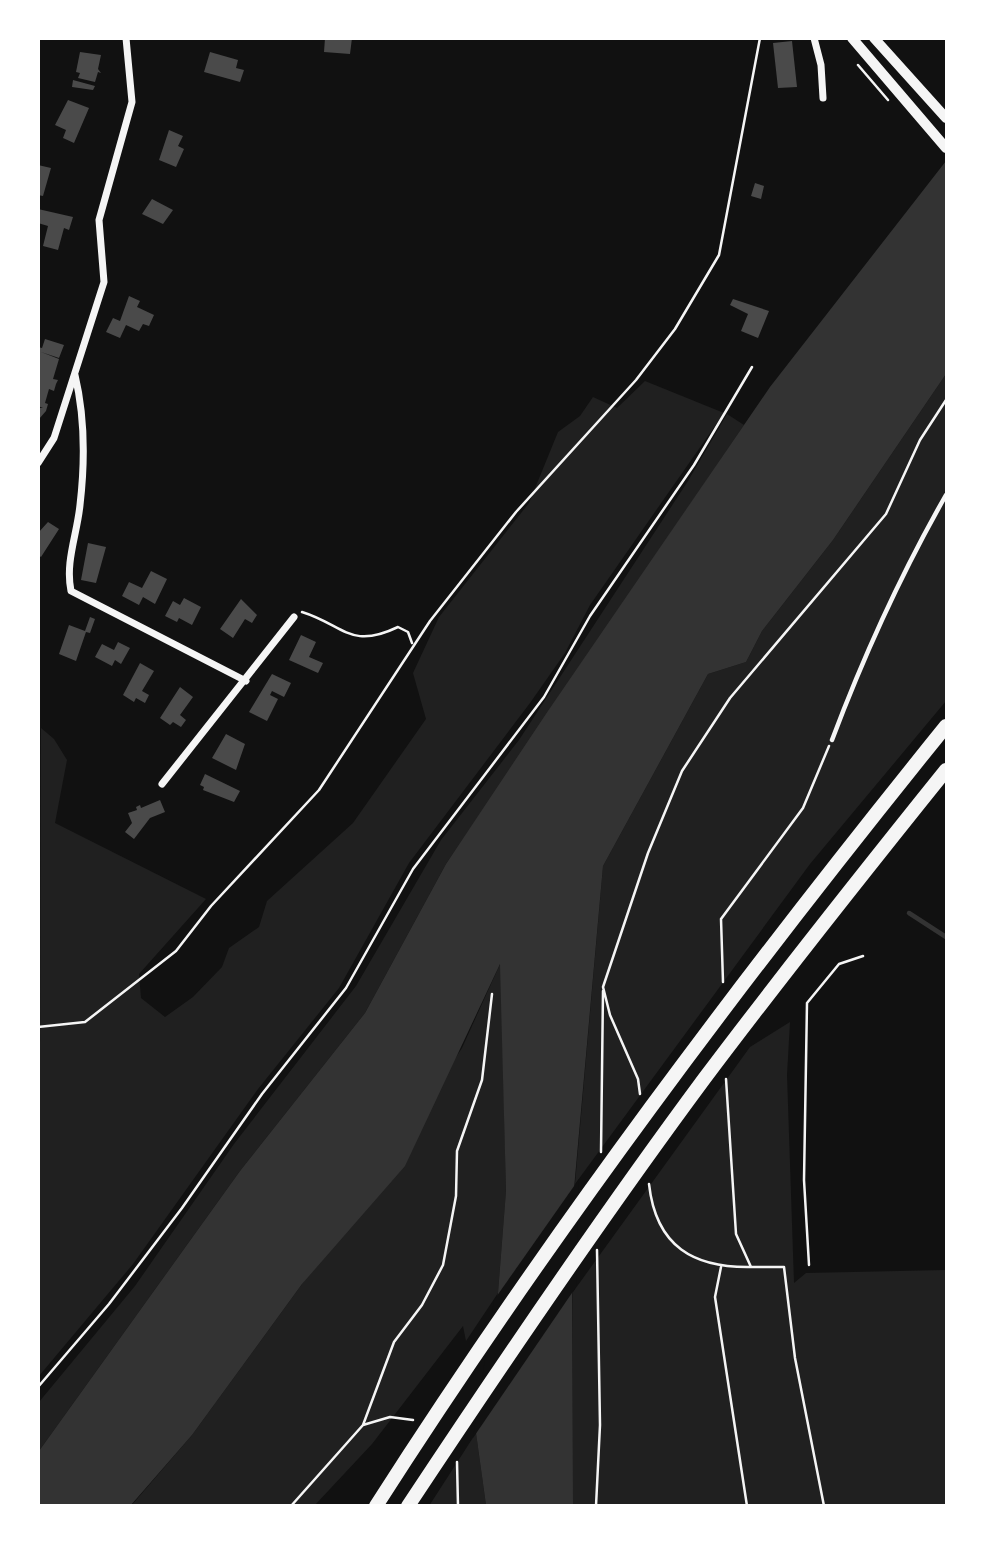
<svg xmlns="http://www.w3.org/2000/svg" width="985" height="1544" font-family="Roboto,sans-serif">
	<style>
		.green { fill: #202020 }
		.water { fill: #333 }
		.pier { fill: #111 }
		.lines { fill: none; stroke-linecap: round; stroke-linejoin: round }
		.stream { stroke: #333; stroke-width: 4.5 }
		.building { fill: #4a4a4a }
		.path { stroke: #f5f5f5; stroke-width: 2.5 }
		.service { stroke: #f5f5f5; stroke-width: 4.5 }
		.minor { stroke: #f5f5f5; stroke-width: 7 }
		.tertiary { stroke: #f5f5f5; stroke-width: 10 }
		.motorway { stroke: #f5f5f5; stroke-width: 14 }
	</style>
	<rect width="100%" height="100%" fill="#111"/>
	<path class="green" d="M 946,374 L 946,701 L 810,864 L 575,1184 L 603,866 L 708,674 L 746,662 L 762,631 L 833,540 Z
		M 645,381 L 724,413 L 590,605 L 565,653 L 530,703 L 409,863 L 339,988 L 258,1089 L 133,1264 L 39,1376 L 41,728 L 54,739 L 67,760 L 55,823 L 206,899 L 139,974 L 141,998 L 165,1017 L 193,997 L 222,967 L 229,948 L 259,927 L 267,901 L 353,823 L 426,719 L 413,673 L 439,617 L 529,503 L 558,432 L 580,416 L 593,397 L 617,408 Z
		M 727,414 L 744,425 L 446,864 L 365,1013 L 240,1171 L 39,1451 L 39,1402 L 135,1286 L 234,1144 L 356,986 L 441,840 L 519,740 L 688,481 Z
		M 501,962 L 506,1191 L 498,1293 L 466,1341 L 463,1326 L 372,1444 L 315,1505 L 131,1506 L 192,1435 L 302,1284 L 462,1048 Z
		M 790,1022 L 787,1075 L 794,1283 L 806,1273 L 946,1270 L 946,1505 L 573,1506 L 573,1292 L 750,1047 Z
		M 476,1433 L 486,1505 L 429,1506 Z"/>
	<path class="water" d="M 946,161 L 946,374 L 833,540 L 762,631 L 746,662 L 708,674 L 603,866 L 572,1211 L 573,1505 L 486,1505 L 476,1433 L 498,1293 L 506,1191 L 500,964 L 405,1166 L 302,1284 L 192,1435 L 131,1505 L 39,1506 L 39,1451 L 240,1171 L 365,1013 L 446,864 L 548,711 L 770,387 Z"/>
	<path class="pier" d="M 579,1179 L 576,1287 L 473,1438 L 494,1300 Z"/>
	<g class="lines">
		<path class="stream" d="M 909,913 L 946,937"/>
	</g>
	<path class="building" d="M 325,38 L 352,38 L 350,54 L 324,52 Z
		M 792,41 L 797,87 L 778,88 L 773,43 Z
		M 80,52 L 101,55 L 98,69 L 101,73 L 98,72 L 95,82 L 78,78 L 80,73 L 76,72 Z
		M 210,52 L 238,60 L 236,68 L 244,70 L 240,82 L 204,72 Z
		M 73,80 L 95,86 L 93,90 L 72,87 Z
		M 68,100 L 89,108 L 74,143 L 63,138 L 66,130 L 55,125 Z
		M 169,130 L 183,136 L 178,146 L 184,149 L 176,167 L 159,160 Z
		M 38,165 L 51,168 L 43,196 L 38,195 Z
		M 755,183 L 764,186 L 761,199 L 751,196 Z
		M 152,199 L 173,210 L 163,224 L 142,214 Z
		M 38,209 L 73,217 L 69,230 L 64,228 L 58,250 L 43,246 L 48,226 L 38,223 Z
		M 129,296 L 140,301 L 137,307 L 154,315 L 149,326 L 143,324 L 139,331 L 126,325 L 120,338 L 106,332 L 113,318 L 120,321 Z
		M 733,299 L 769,311 L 758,338 L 741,331 L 748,314 L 730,305 Z
		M 45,339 L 64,345 L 59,358 L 41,352 L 59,359 L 53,379 L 58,380 L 56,384 L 54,391 L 49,389 L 45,403 L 48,404 L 46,411 L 39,419 L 38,408 L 43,408 L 38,406 L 38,347 L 42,348 Z
		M 48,522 L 59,529 L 41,557 L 38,555 L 38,533 Z
		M 88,543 L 106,547 L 96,583 L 81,580 Z
		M 151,571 L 167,579 L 155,604 L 143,597 L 139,605 L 122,596 L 129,582 L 142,588 Z
		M 184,598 L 201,607 L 192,625 L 179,618 L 177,622 L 165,616 L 173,601 L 180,605 Z
		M 241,599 L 257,615 L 252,623 L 245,619 L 233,638 L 220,629 Z
		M 90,617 L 95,619 L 90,633 L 86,632 L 76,661 L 59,654 L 69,625 L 85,631 Z
		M 301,635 L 316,642 L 309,657 L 323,663 L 318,673 L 289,660 Z
		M 118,642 L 130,648 L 121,664 L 115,660 L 112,666 L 95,657 L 102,644 L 114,650 Z
		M 140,663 L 154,671 L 142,691 L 149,695 L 145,703 L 136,698 L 134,702 L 123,695 Z
		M 272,674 L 291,683 L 284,697 L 272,691 L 270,695 L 278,699 L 267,721 L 249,712 Z
		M 180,687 L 193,697 L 180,715 L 186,720 L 181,727 L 173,722 L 170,725 L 160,718 Z
		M 226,734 L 245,744 L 236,770 L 212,758 Z
		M 205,774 L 240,791 L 234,802 L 203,790 L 204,787 L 200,785 Z
		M 160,800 L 165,812 L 150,818 L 134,839 L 125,832 L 132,823 L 128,813 L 137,810 L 136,807 L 140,805 L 141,808 Z"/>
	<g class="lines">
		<path class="path" d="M 858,65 L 888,100
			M 302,612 C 344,625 350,650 398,627 L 408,632 L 412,643
			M 723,982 L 721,919 L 803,808 L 829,746
			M 38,1027 L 85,1022 L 176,951 L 211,906 L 319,790 L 430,621 L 516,512 L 636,380 L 675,329 L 719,255 L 760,38
			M 726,1079 L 736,1234 L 751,1267 L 784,1267 L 795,1358 L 824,1506
			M 640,1094 L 638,1079 L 610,1015 L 603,987 L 648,853 L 682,771 L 730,698 L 886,514 L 920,440 L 946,400
			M 601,1152 L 603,991
			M 649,1184 C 656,1247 694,1268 751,1267
			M 809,1265 L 804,1180 L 807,1003 L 839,964 L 863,956
			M 721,1267 L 715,1297 L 747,1506
			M 38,1387 L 109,1304 L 182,1208 L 262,1094 L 346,988 L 413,869 L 544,697 L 590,616 L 694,465 L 752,367
			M 363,1425 L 390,1417 L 413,1420
			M 457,1462 L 458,1506
			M 291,1506 L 363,1425 L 394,1342 L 422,1305 L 443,1265 L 456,1196 L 457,1151 L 482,1080 L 492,994
			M 596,1506 L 600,1425 L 597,1250"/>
		<path class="service" d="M 832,740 C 864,655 901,574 946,495"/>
		<path class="minor" d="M 814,38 L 821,65 L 823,98
			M 75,375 C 85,417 85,462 80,505 C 77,535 65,562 71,591 L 246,681
			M 38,463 L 54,438 L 104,282 L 99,220 L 132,102 L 126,38
			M 162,784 L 294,617"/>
		<path class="tertiary" d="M 852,38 L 946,148
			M 874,38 L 946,118"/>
		<path class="motorway" d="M 376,1506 C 550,1234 744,976 946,726
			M 408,1506 C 504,1361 601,1218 704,1079 C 783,974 864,872 946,770"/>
	</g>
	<rect width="985" height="1544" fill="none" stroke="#ffffff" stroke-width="80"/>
</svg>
